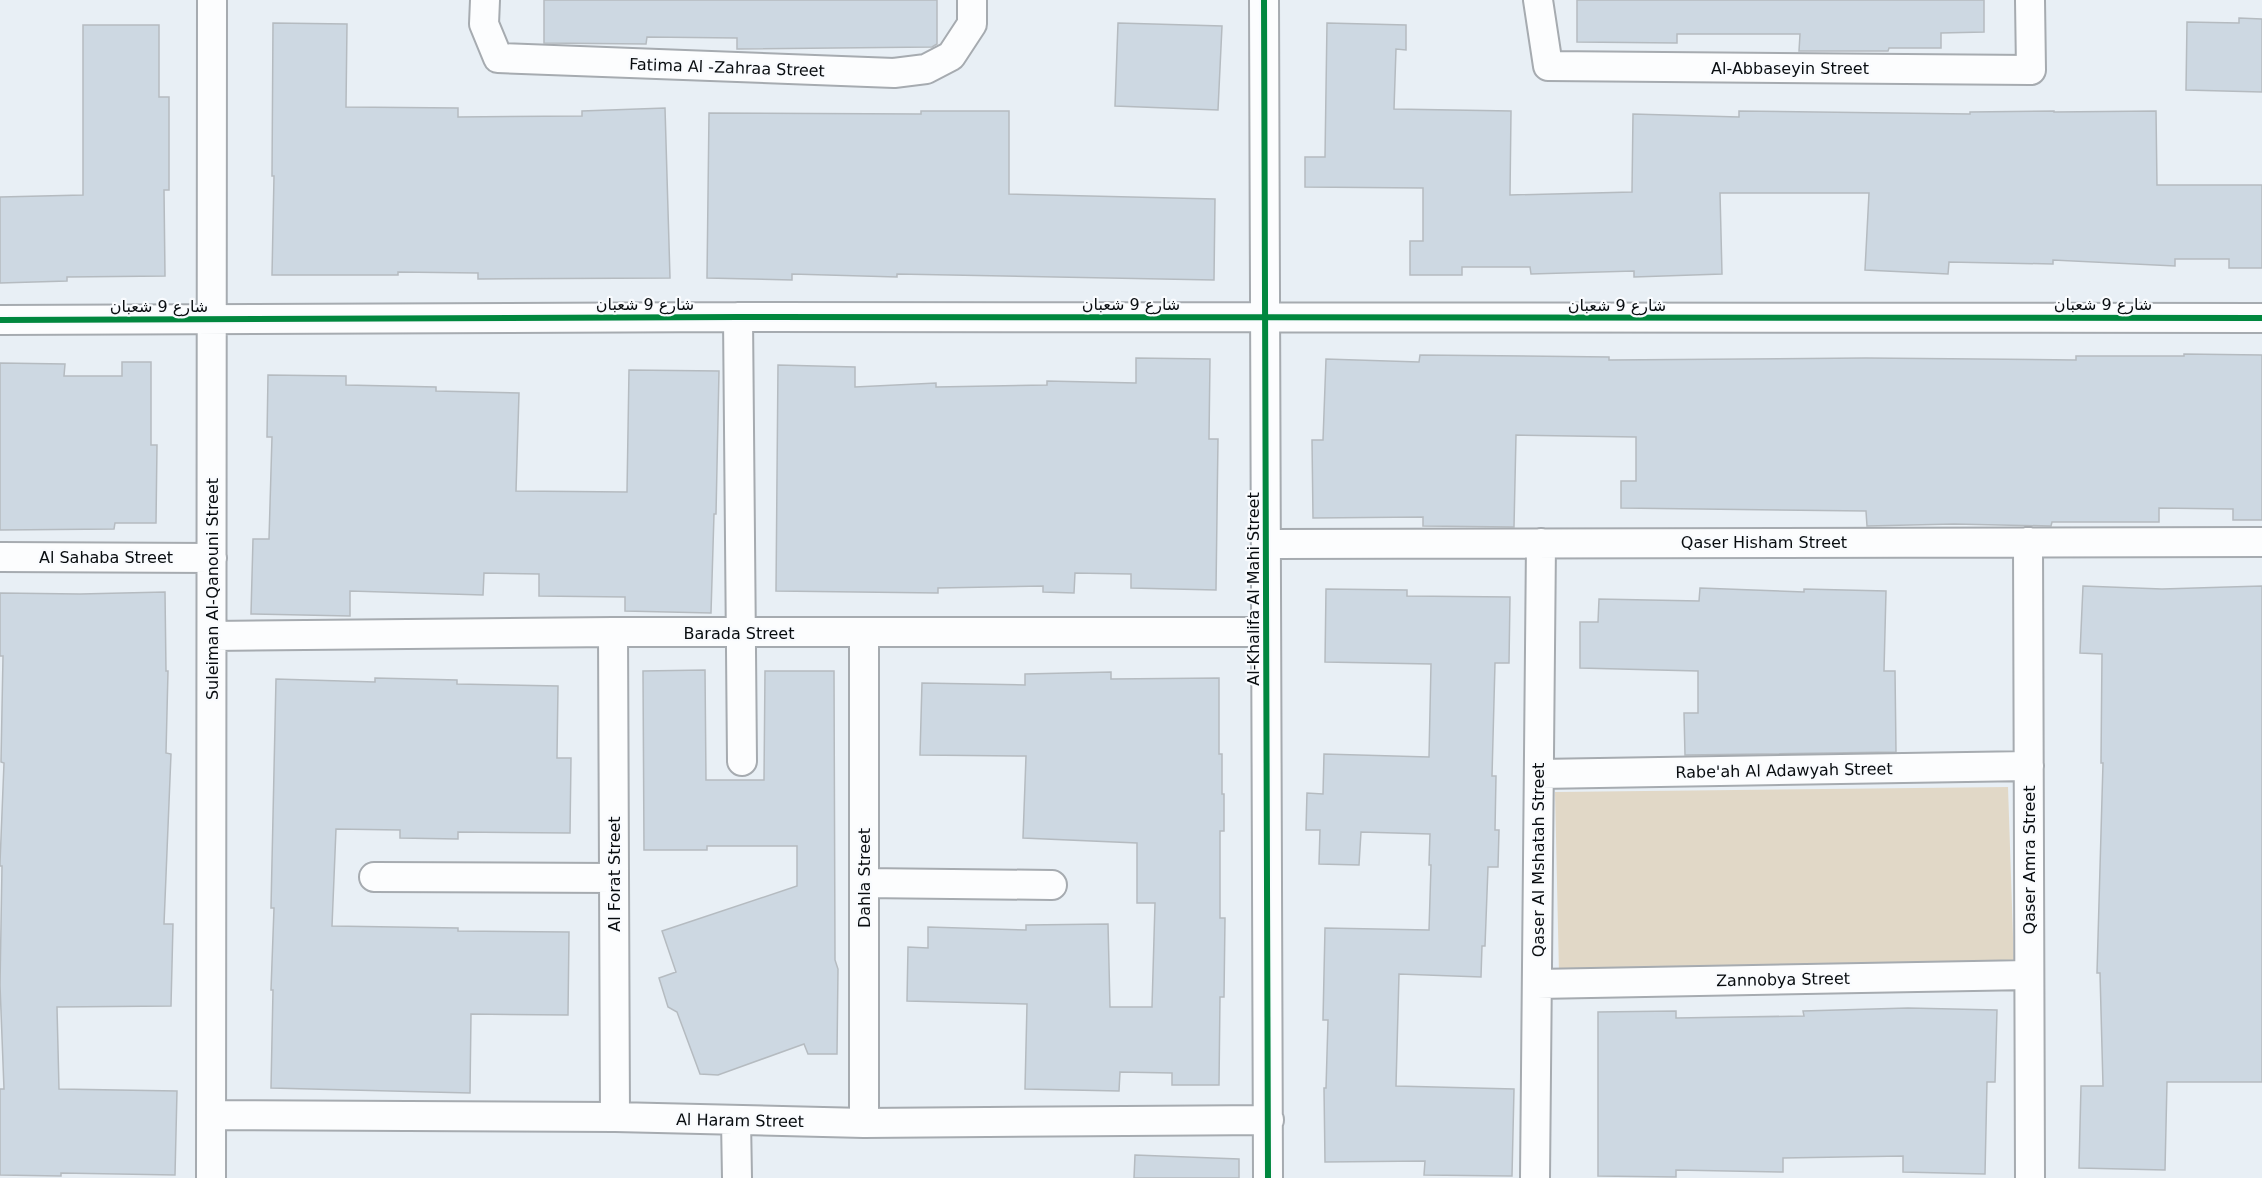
<svg xmlns="http://www.w3.org/2000/svg" width="2262" height="1178" font-family="'DejaVu Sans',Vazirmatn,sans-serif">
	<style>
		.green { fill: #e1d8c7 }
		.building { fill: #cdd8e2; stroke: #b5bbc0; stroke-width: 1.5 }
		.lines { fill: none; stroke-linecap: round; stroke-linejoin: round }
		.minor-casing { stroke: #a6abb0; stroke-width: 32 }
		.minor { stroke: #fcfdfe; stroke-width: 28 }
		.cycleway-casing { stroke: #f9fbfe; stroke-width: 10 }
		.cycleway { stroke: #00873e; stroke-width: 6 }
		.labels { text-anchor: middle; stroke-width: 4.5; stroke-linejoin: round; paint-order: stroke }
		.street-label { font-size: 16px; fill: #080c0f; stroke: #f9fbfe }
	</style>
	<rect width="100%" height="100%" fill="#e8eff5"/>
	<path class="green" d="M 2008,787 L 2014,967 L 1559,974 L 1555,792 Z"/>
	<path class="building" d="M 544,0 L 937,0 L 937,44 L 932,47 L 737,49 L 737,38 L 647,37 L 646,44 L 544,43 Z
		M 1577,0 L 1984,0 L 1984,32 L 1941,33 L 1941,48 L 1889,48 L 1888,51 L 1799,51 L 1800,34 L 1677,34 L 1677,43 L 1577,42 Z
		M 2239,18 L 2262,19 L 2262,92 L 2186,90 L 2187,22 L 2239,23 Z
		M 273,23 L 347,24 L 346,107 L 458,108 L 458,117 L 582,116 L 582,111 L 665,108 L 670,278 L 478,279 L 478,273 L 398,272 L 398,275 L 272,275 L 274,176 L 272,176 Z
		M 1118,23 L 1222,26 L 1218,110 L 1115,106 Z
		M 1327,23 L 1406,25 L 1406,50 L 1396,49 L 1394,109 L 1511,111 L 1510,195 L 1632,192 L 1633,114 L 1739,117 L 1739,111 L 1970,114 L 1970,112 L 2054,111 L 2054,112 L 2156,111 L 2157,185 L 2262,185 L 2262,268 L 2229,268 L 2229,259 L 2175,259 L 2175,266 L 2053,260 L 2053,264 L 1949,262 L 1948,274 L 1865,270 L 1869,193 L 1720,193 L 1722,274 L 1634,277 L 1634,271 L 1531,274 L 1530,267 L 1462,267 L 1462,275 L 1410,275 L 1410,241 L 1423,241 L 1423,188 L 1305,187 L 1305,157 L 1325,157 Z
		M 83,25 L 159,25 L 159,97 L 169,97 L 169,190 L 164,190 L 165,276 L 67,277 L 67,281 L 0,283 L 0,197 L 83,195 Z
		M 921,111 L 1009,111 L 1009,194 L 1215,199 L 1214,280 L 897,274 L 897,277 L 792,274 L 792,280 L 707,278 L 709,113 L 921,114 Z
		M 2184,354 L 2262,355 L 2262,520 L 2233,520 L 2233,509 L 2159,508 L 2159,522 L 2052,522 L 2051,526 L 1954,524 L 1867,526 L 1866,511 L 1621,508 L 1621,481 L 1636,481 L 1636,437 L 1516,435 L 1514,527 L 1423,526 L 1423,517 L 1313,518 L 1312,440 L 1323,440 L 1326,359 L 1419,362 L 1420,355 L 1609,357 L 1609,360 L 1866,358 L 2076,360 L 2076,356 L 2184,356 Z
		M 1136,358 L 1210,359 L 1209,439 L 1218,439 L 1216,590 L 1131,588 L 1131,574 L 1075,573 L 1074,593 L 1043,592 L 1043,586 L 938,588 L 938,593 L 776,591 L 778,365 L 855,367 L 855,387 L 936,383 L 936,387 L 1047,385 L 1047,381 L 1136,383 Z
		M 122,362 L 151,362 L 151,445 L 157,445 L 156,523 L 115,523 L 114,529 L 0,530 L 0,363 L 65,364 L 64,376 L 122,376 Z
		M 629,370 L 719,371 L 716,514 L 714,514 L 711,613 L 625,611 L 625,597 L 539,596 L 539,574 L 484,573 L 483,595 L 350,591 L 350,616 L 251,614 L 253,539 L 269,539 L 272,437 L 267,437 L 268,375 L 346,376 L 346,385 L 436,387 L 436,391 L 519,393 L 516,491 L 627,492 Z
		M 2083,586 L 2162,589 L 2262,586 L 2262,1082 L 2167,1082 L 2165,1170 L 2079,1168 L 2081,1086 L 2103,1086 L 2100,973 L 2097,973 L 2103,763 L 2101,763 L 2102,654 L 2080,653 Z
		M 1700,588 L 1804,592 L 1804,589 L 1886,591 L 1884,671 L 1895,671 L 1896,752 L 1685,755 L 1684,713 L 1698,713 L 1698,671 L 1580,668 L 1580,622 L 1598,622 L 1599,599 L 1699,601 Z
		M 1326,589 L 1407,590 L 1407,596 L 1510,597 L 1509,663 L 1495,663 L 1492,776 L 1496,776 L 1495,830 L 1499,830 L 1498,867 L 1488,867 L 1485,946 L 1482,946 L 1481,977 L 1399,974 L 1396,1086 L 1514,1089 L 1512,1176 L 1424,1175 L 1425,1161 L 1325,1162 L 1324,1088 L 1326,1088 L 1328,1020 L 1323,1020 L 1325,928 L 1429,930 L 1431,865 L 1429,865 L 1430,834 L 1361,832 L 1359,865 L 1319,864 L 1320,830 L 1306,830 L 1307,793 L 1323,794 L 1324,754 L 1429,757 L 1431,664 L 1325,662 Z
		M 165,592 L 166,671 L 168,671 L 166,753 L 171,754 L 164,924 L 173,924 L 171,1006 L 57,1007 L 59,1089 L 177,1091 L 175,1175 L 61,1173 L 61,1176 L 0,1175 L 0,1089 L 4,1089 L 0,985 L 2,866 L 0,866 L 0,863 L 4,763 L 1,762 L 3,656 L 0,656 L 0,593 L 80,594 Z
		M 705,670 L 706,780 L 764,780 L 765,671 L 834,671 L 835,960 L 838,969 L 837,1054 L 808,1054 L 804,1044 L 718,1075 L 700,1074 L 677,1012 L 668,1007 L 659,978 L 676,972 L 662,931 L 797,886 L 797,846 L 707,846 L 707,850 L 644,850 L 643,671 Z
		M 1111,672 L 1111,679 L 1219,678 L 1219,754 L 1222,754 L 1222,794 L 1224,794 L 1224,831 L 1220,831 L 1220,918 L 1225,918 L 1224,997 L 1220,997 L 1219,1085 L 1172,1085 L 1172,1073 L 1120,1072 L 1119,1091 L 1025,1089 L 1027,1004 L 907,1001 L 908,947 L 928,948 L 928,927 L 1026,930 L 1026,925 L 1108,924 L 1110,1007 L 1152,1007 L 1155,903 L 1137,903 L 1137,843 L 1023,838 L 1026,756 L 920,755 L 922,683 L 1025,685 L 1025,674 Z
		M 375,678 L 457,680 L 457,684 L 558,686 L 557,758 L 571,758 L 570,833 L 458,832 L 458,839 L 400,838 L 400,830 L 336,829 L 332,926 L 458,928 L 458,931 L 569,932 L 568,1015 L 471,1014 L 470,1093 L 271,1088 L 273,990 L 271,990 L 274,908 L 271,908 L 276,679 L 375,682 Z
		M 1908,1008 L 1997,1010 L 1995,1082 L 1987,1082 L 1985,1174 L 1903,1172 L 1903,1156 L 1783,1158 L 1783,1172 L 1676,1170 L 1676,1177 L 1598,1176 L 1598,1012 L 1676,1011 L 1676,1018 L 1804,1016 L 1803,1011 Z
		M 1135,1155 L 1239,1159 L 1239,1178 L 1134,1178 Z"/>
	<g class="lines">
		<g class="minor-casing">
			<path id="minor" d="M 485,0 L 484,24 L 498,58 L 894,73 L 926,69 L 951,56 L 972,24 L 972,0
				M 1264,0 L 1268,1178
				M 1538,0 L 1548,66 L 2031,70 L 2030,0
				M 738,317 L 742,761
				M 0,320 L 738,317 L 2262,318
				M 2028,542 L 2030,1178
				M 1266,544 L 2262,542
				M 0,557 L 212,558
				M 613,632 L 615,1117
				M 864,633 L 864,1123
				M 212,636 L 613,632 L 1266,632
				M 1539,774 L 2029,766
				M 374,877 L 614,878
				M 864,883 L 1052,885
				M 1537,984 L 2029,975
				M 211,1115 L 615,1117 L 864,1123 L 1269,1120
				M 736,1120 L 737,1178
				M 211,1178 L 212,0
				M 1535,1178 L 1541,543"/>
		</g>
		<use href="#minor" class="minor"/>
		<g class="cycleway-casing">
			<path id="cycleway" d="M 1264,0 L 1268,1178
				M 0,320 L 738,317 L 2262,318"/>
		</g>
		<use href="#cycleway" class="cycleway"/>
	</g>
	<g class="labels">
		<g class="street-label">
			<text transform="translate(727 67) rotate(2)" y="6">Fatima Al -Zahraa Street</text>
			<text x="1790" y="74">Al-Abbaseyin Street</text>
			<text x="645" y="310">شارع 9 شعبان</text>
			<text x="1131" y="310">شارع 9 شعبان</text>
			<text x="2103" y="310">شارع 9 شعبان</text>
			<text x="1617" y="311">شارع 9 شعبان</text>
			<text x="159" y="312">شارع 9 شعبان</text>
			<text x="1764" y="548">Qaser Hisham Street</text>
			<text x="106" y="563">Al Sahaba Street</text>
			<text transform="translate(212 589) rotate(-90)" y="6">Suleiman Al-Qanouni Street</text>
			<text transform="translate(1253 589) rotate(-90)" y="6">Al-Khalifa Al Mahi Street</text>
			<text x="739" y="639">Barada Street</text>
			<text transform="translate(1784 770) rotate(-1)" y="6">Rabe'ah Al Adawyah Street</text>
			<text transform="translate(1538 860) rotate(-90)" y="6">Qaser Al Mshatah Street</text>
			<text transform="translate(2029 860) rotate(-90)" y="6">Qaser Amra Street</text>
			<text transform="translate(614 874) rotate(-90)" y="6">Al Forat Street</text>
			<text transform="translate(864 878) rotate(-90)" y="6">Dahla Street</text>
			<text transform="translate(1783 979) rotate(-1)" y="6">Zannobya Street</text>
			<text transform="translate(740 1120) rotate(1)" y="6">Al Haram Street</text>
		</g>
	</g>
</svg>
